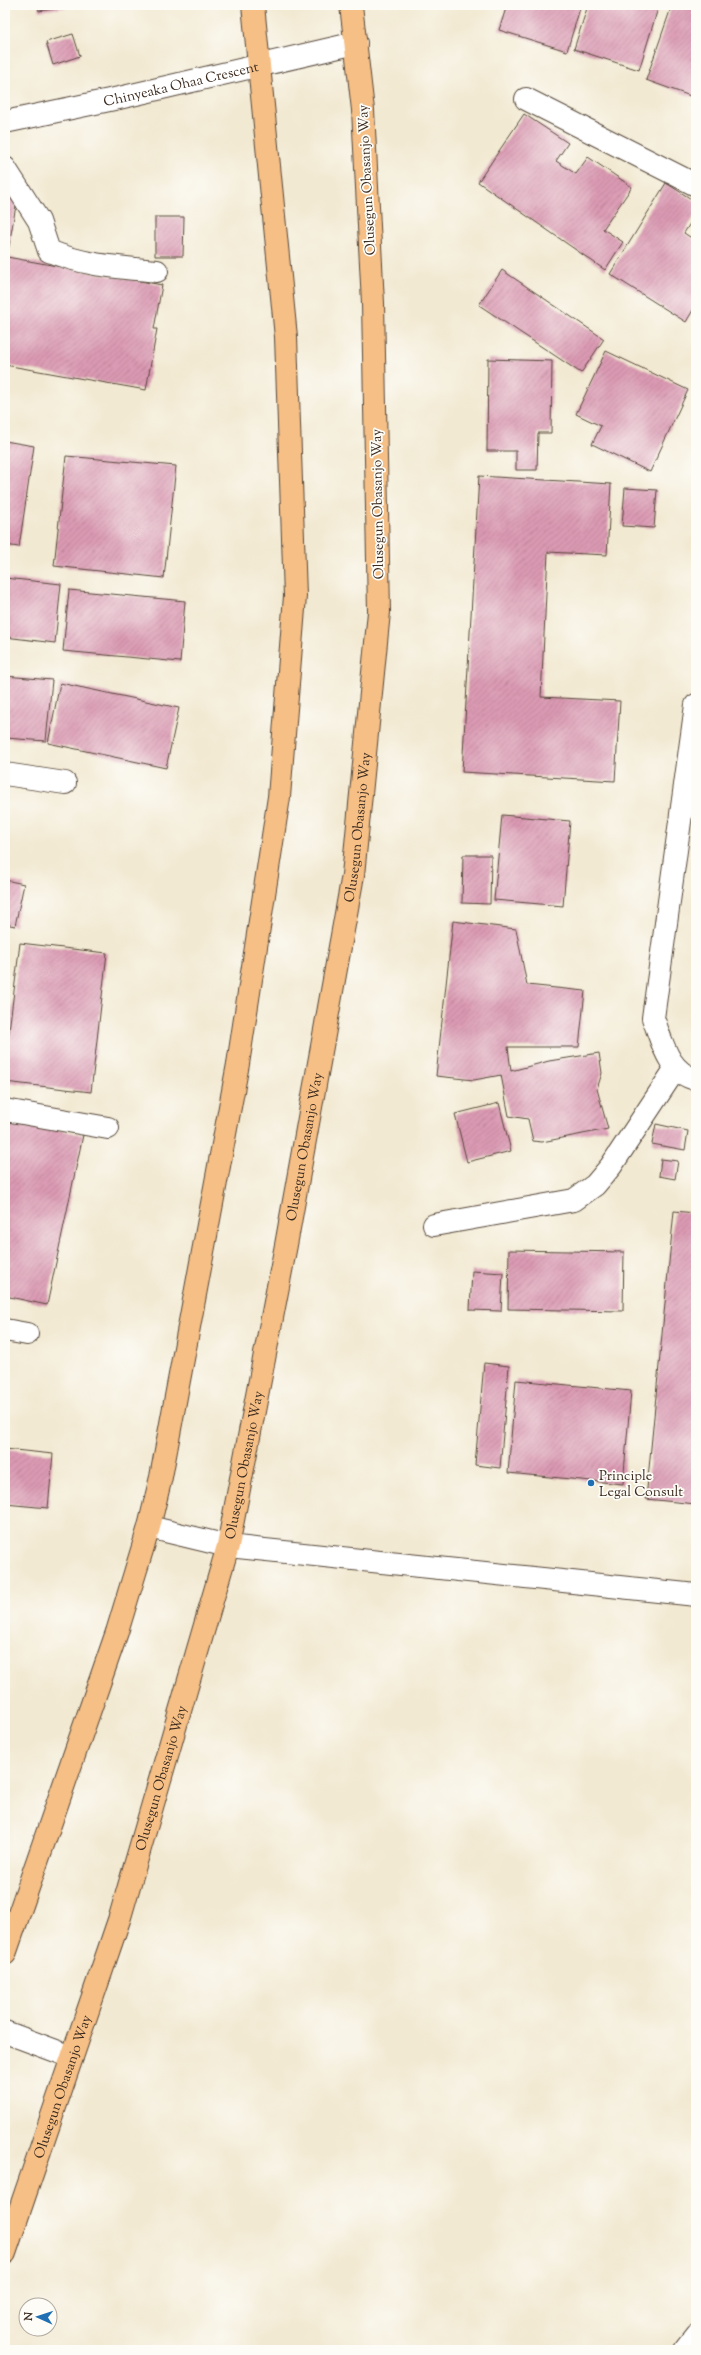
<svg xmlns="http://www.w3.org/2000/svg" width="701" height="2355" font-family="'Sorts Mill Goudy',serif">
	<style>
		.building { fill: url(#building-hatch) }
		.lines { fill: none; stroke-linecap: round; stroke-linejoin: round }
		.minor-casing { stroke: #564739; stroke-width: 24 }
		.major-casing { stroke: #564739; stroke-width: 24 }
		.minor { stroke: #fff; stroke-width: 22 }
		.major { stroke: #f5bf86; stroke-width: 22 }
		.poi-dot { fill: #1f6fb2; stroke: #fdfcf7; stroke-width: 1.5 }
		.labels { text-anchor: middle; stroke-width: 3.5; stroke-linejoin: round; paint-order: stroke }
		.street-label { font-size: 14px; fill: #3b2a1e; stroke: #fdfcf7 }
		.poi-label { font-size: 14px; fill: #3b2a1e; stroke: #fdfcf7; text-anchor: start }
	</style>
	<defs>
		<pattern id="building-hatch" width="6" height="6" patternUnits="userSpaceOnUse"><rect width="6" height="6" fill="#db9ab3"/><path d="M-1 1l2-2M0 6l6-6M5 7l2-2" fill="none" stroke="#b37e91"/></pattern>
	</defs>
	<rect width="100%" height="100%" fill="#fdfcf7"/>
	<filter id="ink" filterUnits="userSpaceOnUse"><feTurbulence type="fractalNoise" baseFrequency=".025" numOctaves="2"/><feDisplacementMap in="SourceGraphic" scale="8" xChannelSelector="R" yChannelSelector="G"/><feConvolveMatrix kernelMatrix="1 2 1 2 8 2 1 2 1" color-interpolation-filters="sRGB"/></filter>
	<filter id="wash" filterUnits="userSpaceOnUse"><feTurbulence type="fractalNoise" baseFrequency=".012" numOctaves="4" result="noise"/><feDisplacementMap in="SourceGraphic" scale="16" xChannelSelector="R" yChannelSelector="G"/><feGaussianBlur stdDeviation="0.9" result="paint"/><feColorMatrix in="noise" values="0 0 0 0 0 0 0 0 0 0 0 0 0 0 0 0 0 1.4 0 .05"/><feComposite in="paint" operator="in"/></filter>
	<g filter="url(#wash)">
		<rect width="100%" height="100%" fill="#f2e9d2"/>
		<g id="blocks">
			<path class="building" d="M 38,5 L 76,5 L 77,6 L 39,11 Z
				M 507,5 L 581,5 L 567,51 L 499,30 Z
				M 588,5 L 659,5 L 639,70 L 574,49 Z
				M 672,5 L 685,5 L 696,9 L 696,98 L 646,80 Z
				M 73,34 L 80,56 L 53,65 L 46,42 Z
				M 524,114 L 568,143 L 556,161 L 576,174 L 588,157 L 632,187 L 603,229 L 623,242 L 605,270 L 478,182 Z
				M 666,183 L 696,202 L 696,214 L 684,233 L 696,241 L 696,305 L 686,322 L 610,274 Z
				M 5,192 L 18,194 L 7,257 L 162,285 L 154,329 L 157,329 L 146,390 L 5,365 Z
				M 155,217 L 184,217 L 183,256 L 155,256 Z
				M 502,270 L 604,339 L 581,373 L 479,305 Z
				M 606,351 L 688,390 L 650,472 L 592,444 L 601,426 L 576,414 Z
				M 488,359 L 552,361 L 551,433 L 538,433 L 537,470 L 516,470 L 516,451 L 487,451 Z
				M 5,441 L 34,446 L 19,547 L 5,545 Z
				M 66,456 L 176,466 L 164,578 L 54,566 Z
				M 479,476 L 611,484 L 607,555 L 548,552 L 541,697 L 620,701 L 615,781 L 462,772 Z
				M 625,488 L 657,490 L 654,528 L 622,526 Z
				M 5,578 L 61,584 L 55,643 L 5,637 Z
				M 69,590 L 185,601 L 180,662 L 63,651 Z
				M 5,676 L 52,680 L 46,741 L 5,738 Z
				M 60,683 L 179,708 L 166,768 L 48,743 Z
				M 502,815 L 570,821 L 563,906 L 494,900 Z
				M 463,855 L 491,855 L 490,904 L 462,903 Z
				M 5,880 L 24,884 L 15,926 L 5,924 Z
				M 453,921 L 516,929 L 527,985 L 585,991 L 579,1047 L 508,1047 L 511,1071 L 549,1061 L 599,1053 L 602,1073 L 597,1089 L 608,1129 L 542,1142 L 533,1141 L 528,1119 L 509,1116 L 501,1075 L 474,1080 L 436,1076 Z
				M 20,943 L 107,953 L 91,1092 L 5,1082 L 5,1063 Z
				M 499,1103 L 511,1151 L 467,1162 L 455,1114 Z
				M 5,1118 L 83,1135 L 47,1305 L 5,1296 Z
				M 656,1124 L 688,1131 L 685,1150 L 652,1144 Z
				M 661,1159 L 678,1161 L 675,1179 L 659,1176 Z
				M 674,1211 L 696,1213 L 696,1504 L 646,1499 Z
				M 509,1250 L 624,1252 L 623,1311 L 508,1309 Z
				M 472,1271 L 503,1273 L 501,1311 L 470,1310 Z
				M 484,1363 L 509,1366 L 500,1468 L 475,1465 Z
				M 516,1380 L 631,1391 L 623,1484 L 508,1473 Z
				M 5,1449 L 53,1454 L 48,1508 L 5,1504 Z"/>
		</g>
	</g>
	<g filter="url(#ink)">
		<use href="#blocks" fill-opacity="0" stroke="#564739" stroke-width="1"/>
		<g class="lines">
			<g class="minor-casing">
				<g id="minor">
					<path d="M 526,99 L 696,185"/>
					<path id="s1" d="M 5,122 L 119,98 L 356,43"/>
					<path d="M 5,168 L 39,221 L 49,251 C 86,266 118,267 157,271"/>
					<path d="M 696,705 L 653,1018 C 662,1041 668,1073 696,1079"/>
					<path d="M 5,774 L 65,783"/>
					<path d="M 5,1110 L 108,1128"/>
					<path d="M 434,1225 L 574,1200 L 595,1185 L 611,1166 L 676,1068"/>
					<path d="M 5,1330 L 27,1334"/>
					<path d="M 149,1527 L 228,1546 L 696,1595"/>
					<path d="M 5,2032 L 72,2057"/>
					<path d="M 685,2350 L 696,2336"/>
				</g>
			</g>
			<g class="major-casing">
				<g id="major">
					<path d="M 5,1954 L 117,1632 L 149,1527 L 161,1477 L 238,1064 L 279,797 L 295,596 L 286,337 L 253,5"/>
					<path id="s2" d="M 5,2253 L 120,1917 L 228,1546 L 286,1245 L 353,875 L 379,612 L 373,303 L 363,110 L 351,5"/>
				</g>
			</g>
			<use href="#minor" class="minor"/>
			<use href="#major" class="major"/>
		</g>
	</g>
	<circle class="poi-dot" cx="591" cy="1483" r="4"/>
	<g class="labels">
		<g class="street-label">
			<text dy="5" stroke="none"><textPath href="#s1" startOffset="180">Chinyeaka Ohaa Crescent</textPath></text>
			<text transform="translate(366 180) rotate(-93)" y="5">Olusegun Obasanjo Way</text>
			<text transform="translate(377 504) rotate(-91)" y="5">Olusegun Obasanjo Way</text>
			<text dy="5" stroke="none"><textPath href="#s2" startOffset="1472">Olusegun Obasanjo Way</textPath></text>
			<text dy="5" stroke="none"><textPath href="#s2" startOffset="1148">Olusegun Obasanjo Way</textPath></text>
			<text dy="5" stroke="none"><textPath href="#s2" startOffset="824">Olusegun Obasanjo Way</textPath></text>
			<text dy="5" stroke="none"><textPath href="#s2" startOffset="500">Olusegun Obasanjo Way</textPath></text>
			<text dy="5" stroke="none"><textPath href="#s2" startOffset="176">Olusegun Obasanjo Way</textPath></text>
		</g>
		<g class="poi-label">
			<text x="599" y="1480">Principle<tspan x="599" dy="16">Legal Consult</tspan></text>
		</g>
	</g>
	<rect width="701" height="2355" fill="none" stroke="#fdfcf7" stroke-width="20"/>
	<g transform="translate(38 2317) rotate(273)"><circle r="19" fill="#fdfcf7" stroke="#afa8a0"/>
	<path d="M0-3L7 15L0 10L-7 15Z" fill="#1f6fb2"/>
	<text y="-6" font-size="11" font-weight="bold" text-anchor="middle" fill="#3b2a1e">N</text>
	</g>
</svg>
